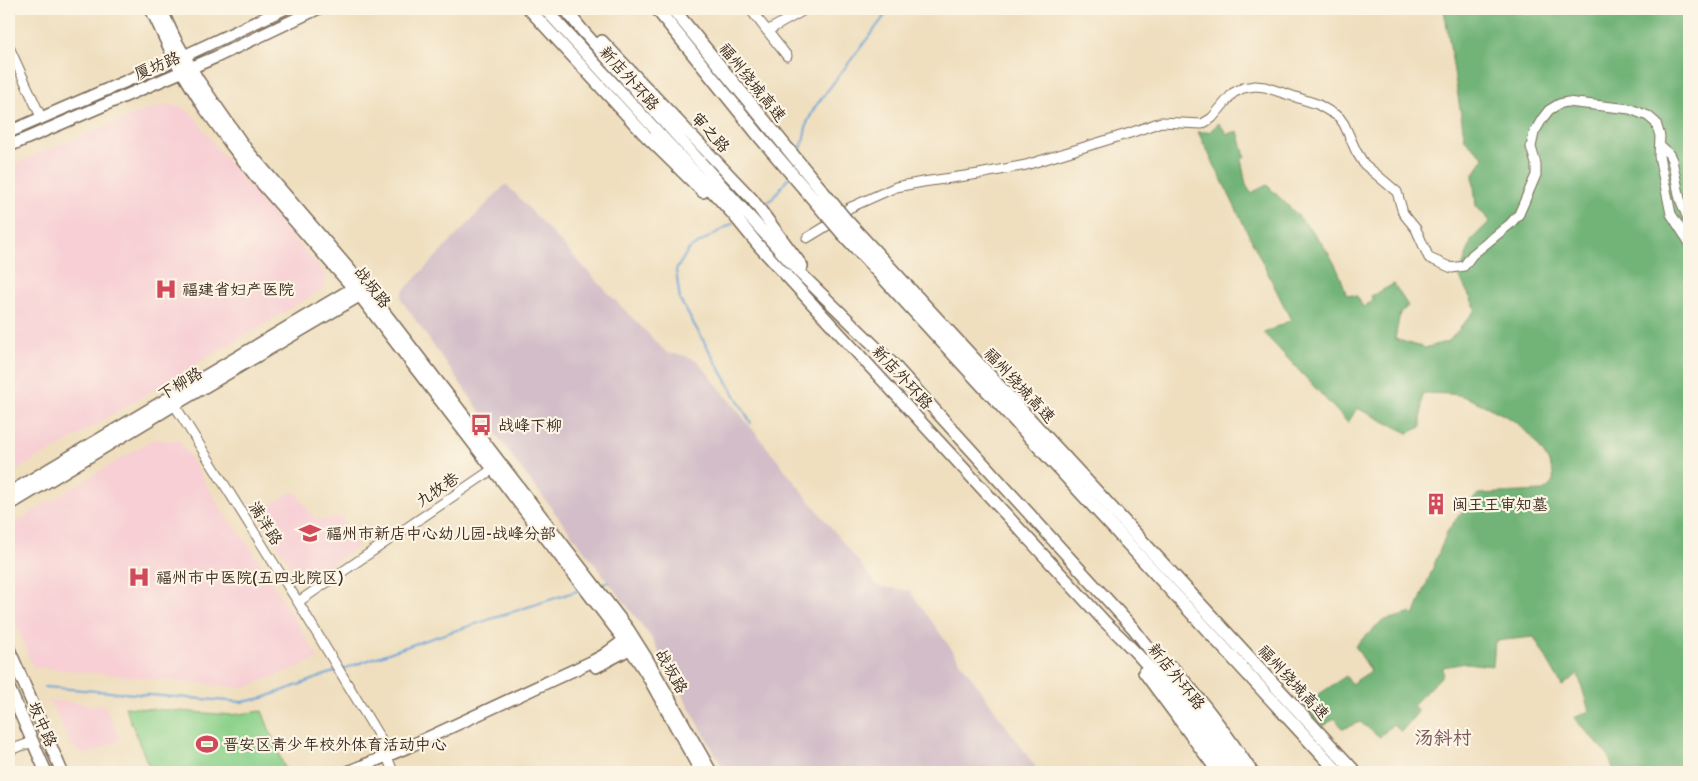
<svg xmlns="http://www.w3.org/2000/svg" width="1698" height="781" font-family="'Balsamiq Sans','LXGW WenKai TC',sans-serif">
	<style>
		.built { fill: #f7cfd4 }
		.industrial { fill: #d2bdc8 }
		.green { fill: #8dd28c; stroke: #647e55 }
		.forest { fill: #72b478; stroke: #566f4b }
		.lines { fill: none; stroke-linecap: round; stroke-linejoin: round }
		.stream { stroke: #66a2d6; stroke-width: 2 }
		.minor-casing { stroke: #7a6956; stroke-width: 11 }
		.major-casing { stroke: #7a6956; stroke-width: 14 }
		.minor { stroke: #fff; stroke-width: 9 }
		.major { stroke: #fff; stroke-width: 11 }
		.highway-bridge-casing { stroke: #7a6956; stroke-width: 15; stroke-linecap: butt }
		.highway-bridge { stroke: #fff; stroke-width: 12 }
		.labels { text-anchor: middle; stroke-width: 4.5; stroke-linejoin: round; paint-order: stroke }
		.street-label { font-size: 16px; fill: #3b2a1e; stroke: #fcf5e5 }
		.poi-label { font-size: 16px; fill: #3b2a1e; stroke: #fcf5e5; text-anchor: start }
		.quarter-label { font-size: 19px; fill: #77565c; stroke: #fcf5e5 }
	</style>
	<rect width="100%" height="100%" fill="#fcf5e5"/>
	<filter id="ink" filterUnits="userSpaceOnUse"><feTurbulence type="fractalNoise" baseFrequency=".02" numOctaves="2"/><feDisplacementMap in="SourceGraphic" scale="10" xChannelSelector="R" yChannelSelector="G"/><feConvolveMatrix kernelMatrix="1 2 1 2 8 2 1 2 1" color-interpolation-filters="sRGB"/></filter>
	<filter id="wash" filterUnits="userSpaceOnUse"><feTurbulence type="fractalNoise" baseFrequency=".0096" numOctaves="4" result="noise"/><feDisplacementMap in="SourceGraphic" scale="20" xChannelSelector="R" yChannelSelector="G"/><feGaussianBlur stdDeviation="1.12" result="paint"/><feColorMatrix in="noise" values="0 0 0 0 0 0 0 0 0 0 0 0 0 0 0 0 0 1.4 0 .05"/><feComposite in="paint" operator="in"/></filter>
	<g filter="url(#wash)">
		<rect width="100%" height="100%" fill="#efdfbf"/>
		<path class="built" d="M 170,105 L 180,107 L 192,114 L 222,155 L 324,273 L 326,281 L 325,285 L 321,290 L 136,400 L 56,449 L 38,457 L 9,475 L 9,167 L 39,153 L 149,109 Z
			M 152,440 L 179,440 L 229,521 L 247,542 L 319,659 L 244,688 L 33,667 L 9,605 L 9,526 Z
			M 294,492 L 299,496 L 313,517 L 325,520 L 342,517 L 357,547 L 315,575 L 302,575 L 293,569 L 257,514 L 289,493 Z
			M 49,700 L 105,706 L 120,740 L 90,754 L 83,754 L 70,744 L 59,719 Z"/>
		<path class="industrial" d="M 506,184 L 612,297 L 667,353 L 682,355 L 697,360 L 878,586 L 910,591 L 1039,772 L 725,772 L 651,637 L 519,466 L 402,301 L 401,295 L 404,290 Z"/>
		<path class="green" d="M 125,707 L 231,715 L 262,711 L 286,772 L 151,772 Z"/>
		<path class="forest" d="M 1444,9 L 1519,9 L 1527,16 L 1539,9 L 1689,9 L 1689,772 L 1614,772 L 1608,755 L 1574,718 L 1589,711 L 1578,674 L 1562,686 L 1534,637 L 1495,641 L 1493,666 L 1466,663 L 1443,667 L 1443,675 L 1413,705 L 1418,712 L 1401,732 L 1393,724 L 1380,737 L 1360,722 L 1343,729 L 1335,718 L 1322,727 L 1303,705 L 1346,676 L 1351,684 L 1371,671 L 1355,646 L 1382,621 L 1412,613 L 1414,616 L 1447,532 L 1460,514 L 1478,494 L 1543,491 C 1547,488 1552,485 1553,480 C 1557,465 1528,432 1517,423 C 1507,416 1469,397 1458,395 C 1448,393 1437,394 1427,393 L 1422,394 L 1421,427 L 1408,433 L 1357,408 L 1348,423 L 1264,333 L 1291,320 L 1198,132 L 1209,132 L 1219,123 L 1227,134 L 1238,131 L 1245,157 L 1241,159 L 1246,185 L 1251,193 L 1267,185 C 1301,219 1334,246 1346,294 L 1357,296 L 1363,307 L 1373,301 L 1371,296 L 1394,284 L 1408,306 L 1400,313 L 1395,339 L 1425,348 L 1449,341 L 1476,309 L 1459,276 L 1472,239 L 1490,221 L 1476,206 L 1473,176 L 1484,157 L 1465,140 Z"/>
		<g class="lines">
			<path class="stream" d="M 798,155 L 802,146 L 807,123 L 815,107 L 890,9
				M 763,205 L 773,198 L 788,178
				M 733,223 L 689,249 L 676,270 L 680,300 L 751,423
				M 599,585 L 609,582
				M 343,669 L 420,642 L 580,590
				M 44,687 L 242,702 L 263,698 L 336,671"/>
		</g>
	</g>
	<g filter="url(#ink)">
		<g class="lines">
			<g class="minor-casing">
				<path id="minor" d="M 750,9 L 787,56
					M 767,31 L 806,9
					M 9,47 L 41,117
					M 1660,146 L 1669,154 L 1672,160 L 1680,199 L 1689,221
					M 807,238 L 830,224 L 849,208 L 896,187 L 923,182 L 979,174 L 1026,165 L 1130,133 L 1161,122 L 1202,124 L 1212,118 L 1233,93 L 1243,88 L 1255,86 L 1265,87 L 1317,104 L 1339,117 L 1344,124 L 1356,151 L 1364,164 L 1397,192 L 1403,213 L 1416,229 L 1429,258 L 1452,268 L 1464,266 L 1472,255 L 1510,224 L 1519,214 L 1536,175 L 1536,164 L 1531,147 L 1534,133 L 1542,119 L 1549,110 L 1559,104 L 1567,102 L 1630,109 L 1648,116 L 1656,123 L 1660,136 L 1659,156 L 1671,214 L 1689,242
					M 172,401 L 298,602 L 380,738 L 393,772
					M 298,602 L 493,469
					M 9,750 L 33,742"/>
			</g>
			<g class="major-casing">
				<path id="major" d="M 151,9 L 175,60 L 203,106 L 232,146 L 256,177 L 360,296 L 625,641 L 646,673 L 701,772
					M 161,9 L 176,41 L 198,80 L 246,149 L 368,291 L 628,629 L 647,659 L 711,772
					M 529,9 L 644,134 L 703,192
					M 545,9 L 732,213 L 759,246 L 1105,622 C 1152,666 1194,718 1230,772
					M 565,9 L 582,30 L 801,274 L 893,364 L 1133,628 L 1221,742 L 1242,772
					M 602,41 L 752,199 L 802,266
					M 9,132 L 184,56 L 284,9
					M 9,146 L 216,57 L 317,9
					M 9,493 L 360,284
					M 9,505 L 174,405 L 366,292
					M 9,649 L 62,772
					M 596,667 L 635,646
					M 1173,668 C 1202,700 1228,736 1252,772
					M 1144,672 L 1218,772
					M 9,688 L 46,772
					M 348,772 L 408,747 L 591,662 L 604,655 L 630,636"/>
			</g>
			<use href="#minor" class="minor"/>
			<use href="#major" class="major"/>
			<g class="highway-bridge-casing">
				<path id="highway-bridge" d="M 657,9 L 760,137 L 844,235 L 1338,772
					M 673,9 L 846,220 L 1355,772"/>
			</g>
			<use href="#highway-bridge" class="highway-bridge"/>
		</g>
	</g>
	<defs>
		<g id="hospital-bare" transform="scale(1.725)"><path d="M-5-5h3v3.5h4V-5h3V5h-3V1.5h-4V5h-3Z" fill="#d1495b" stroke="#fcf5e5" stroke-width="2.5" paint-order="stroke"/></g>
		<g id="bus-bare" transform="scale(1.725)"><path d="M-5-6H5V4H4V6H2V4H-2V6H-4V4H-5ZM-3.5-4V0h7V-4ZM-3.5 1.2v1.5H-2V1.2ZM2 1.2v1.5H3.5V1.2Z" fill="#d1495b" stroke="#fcf5e5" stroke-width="2.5" paint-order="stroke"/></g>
		<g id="building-bare" transform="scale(1.725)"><path d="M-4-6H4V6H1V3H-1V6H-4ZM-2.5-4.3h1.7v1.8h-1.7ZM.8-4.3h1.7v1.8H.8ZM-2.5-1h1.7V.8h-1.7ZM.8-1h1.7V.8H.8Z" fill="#d1495b" stroke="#fcf5e5" stroke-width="2.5" paint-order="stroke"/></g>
		<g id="school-bare" transform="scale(1.725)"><path d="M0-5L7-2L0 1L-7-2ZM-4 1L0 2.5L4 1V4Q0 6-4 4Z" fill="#d1495b" stroke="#fcf5e5" stroke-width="2.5" paint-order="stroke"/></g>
		<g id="stadium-bare" transform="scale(1.725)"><path d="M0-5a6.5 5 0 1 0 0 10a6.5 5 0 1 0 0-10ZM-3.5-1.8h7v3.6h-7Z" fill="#d1495b" stroke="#fcf5e5" stroke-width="2.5" paint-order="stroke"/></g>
	</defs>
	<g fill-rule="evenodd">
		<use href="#hospital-bare" x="166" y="289"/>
		<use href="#bus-bare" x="481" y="425"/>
		<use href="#building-bare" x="1436" y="504"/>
		<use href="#school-bare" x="310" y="533"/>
		<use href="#hospital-bare" x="139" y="577"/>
		<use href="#stadium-bare" x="207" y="744"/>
	</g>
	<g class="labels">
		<g class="street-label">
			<text transform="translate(157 65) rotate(-23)" y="6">厦坊路</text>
			<text transform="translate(630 78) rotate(48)" y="6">新店外环路</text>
			<text transform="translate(753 82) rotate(51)" y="6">福州绕城高速</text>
			<text transform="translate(711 132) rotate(47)" y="6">审之路</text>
			<text transform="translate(373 287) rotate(51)" y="6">战坂路</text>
			<text transform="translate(903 377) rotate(47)" y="6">新店外环路</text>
			<text transform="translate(180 383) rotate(-31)" y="6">下柳路</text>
			<text transform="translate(1020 385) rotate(47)" y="6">福州绕城高速</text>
			<text transform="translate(437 489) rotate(-34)" y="6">九牧巷</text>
			<text transform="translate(266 523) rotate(58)" y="6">满洋路</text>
			<text transform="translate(672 671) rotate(60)" y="6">战坂路</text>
			<text transform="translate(1177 676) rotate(51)" y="6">新店外环路</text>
			<text transform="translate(1294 682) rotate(47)" y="6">福州绕城高速</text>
			<text transform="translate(43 724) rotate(66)" y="6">坂中路</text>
		</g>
		<g class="poi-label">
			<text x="182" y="295">福建省妇产医院</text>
			<text x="498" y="431">战峰下柳</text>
			<text x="1452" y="510">闽王王审知墓</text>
			<text x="326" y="539">福州市新店中心幼儿园-战峰分部</text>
			<text x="156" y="583">福州市中医院(五四北院区)</text>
			<text x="223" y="750">晋安区青少年校外体育活动中心</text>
		</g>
		<g class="quarter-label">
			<text x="1443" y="744">汤斜村</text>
		</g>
	</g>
	<rect width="1698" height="781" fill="none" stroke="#fcf5e5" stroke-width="30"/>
</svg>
